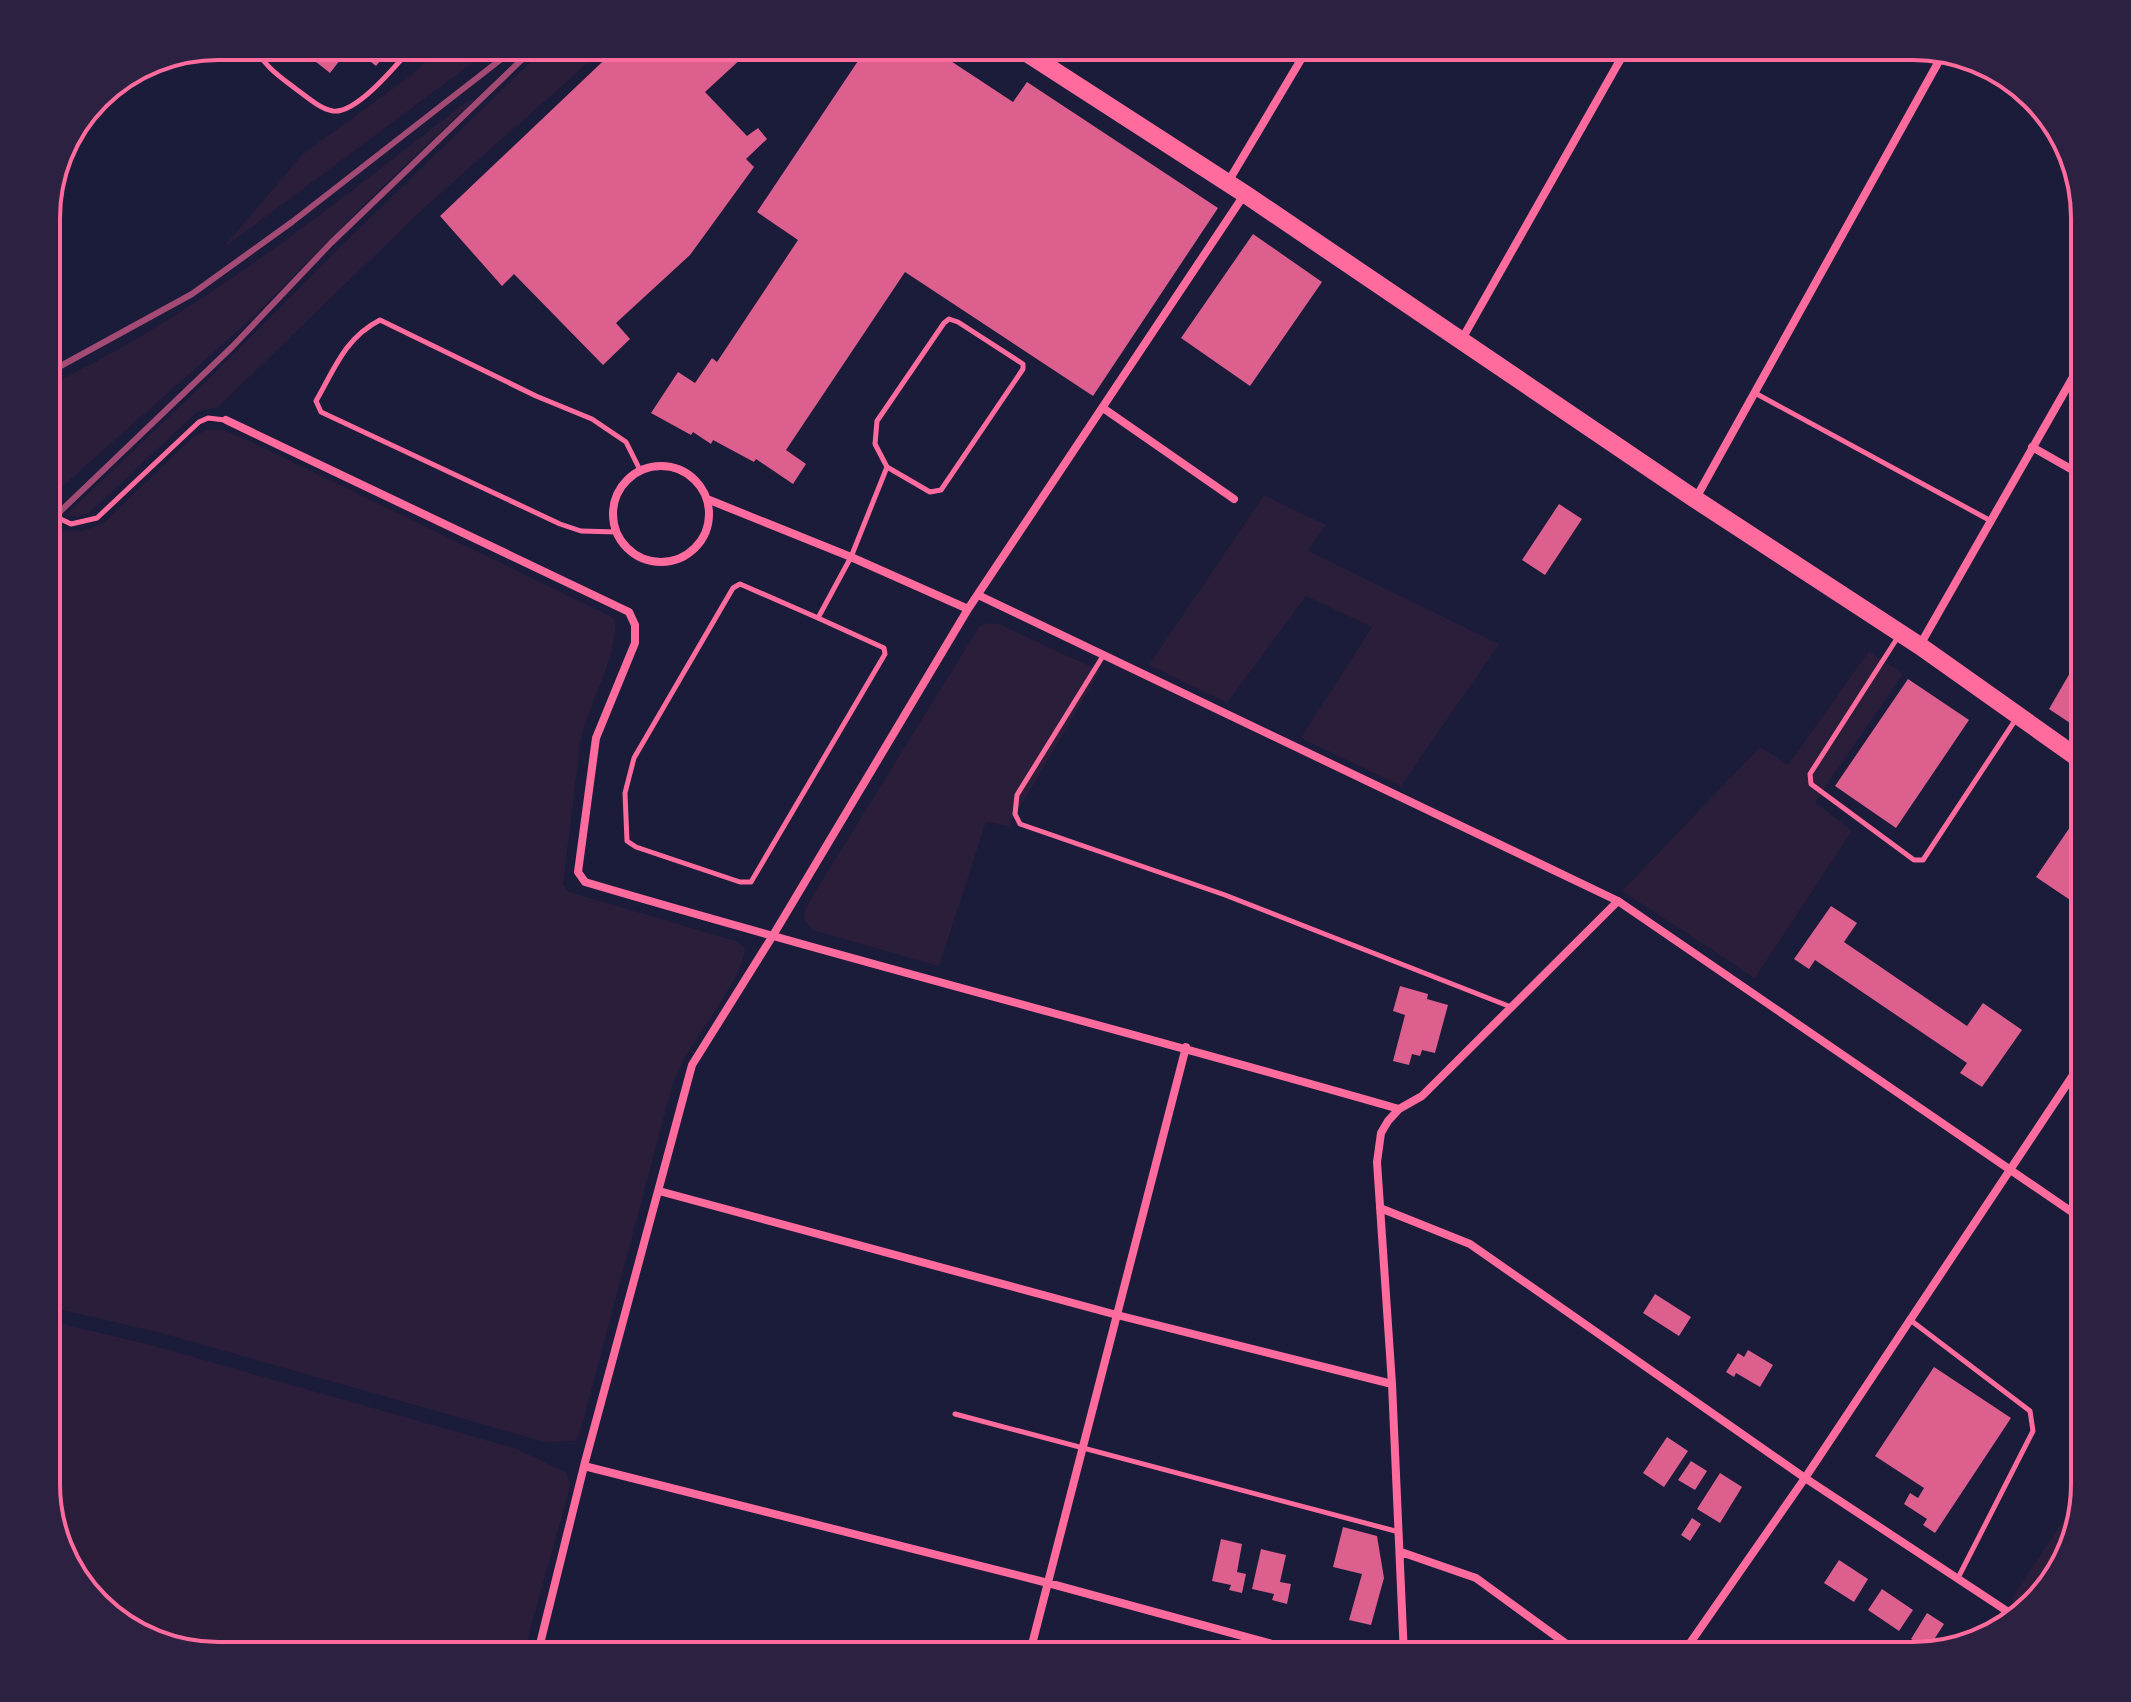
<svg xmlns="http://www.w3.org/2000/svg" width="2131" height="1702" font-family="'Work Sans',sans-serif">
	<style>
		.green { fill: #2a1e3b }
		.building { fill: #dd5f8e }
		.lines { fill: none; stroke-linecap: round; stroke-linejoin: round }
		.service { stroke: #ff6b9d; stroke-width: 5 }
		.minor { stroke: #ff6b9d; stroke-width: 8 }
		.primary { stroke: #ff6b9d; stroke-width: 18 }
		.rail { stroke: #a44b75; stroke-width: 6 }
		.rim { fill: none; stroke: #ff6b9d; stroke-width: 4 }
	</style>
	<rect width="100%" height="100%" fill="#1b1b3a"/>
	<path class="green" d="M 442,46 L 495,46 L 222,249 L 303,154 L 413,74 Z
		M 547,46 L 607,46 L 424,208 L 218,407 L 197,412 L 89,513 L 76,517 L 66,515 L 221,367 L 332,255 Z
		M 476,98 L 374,195 L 251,319 L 46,501 L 46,387 C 200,314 333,205 466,102 Z
		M 206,430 L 222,430 L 245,439 L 614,618 C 622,643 589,707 581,737 L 563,884 L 568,891 L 579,895 L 736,941 L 745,948 C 745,974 701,1029 687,1054 C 681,1063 678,1074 673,1083 L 580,1433 L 575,1441 L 545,1442 L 161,1333 L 46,1306 L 46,535 L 53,529 C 74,534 87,532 106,521 L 192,438 Z
		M 1264,495 L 1326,525 L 1308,551 L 1499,644 L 1401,786 L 1301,738 L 1372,627 L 1306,596 L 1227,703 L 1149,665 Z
		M 987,623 L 999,624 L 1100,671 L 1009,826 L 986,822 L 939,966 L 812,930 L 804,920 L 805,910 L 812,897 L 979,627 Z
		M 1869,651 L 1903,674 L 1815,802 L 1852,831 L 1755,978 L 1622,891 L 1760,747 L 1788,765 Z
		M 46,1320 L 155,1346 L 517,1449 L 567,1473 L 570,1483 L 568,1494 L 523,1656 L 218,1656 L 153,1643 L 105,1614 L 64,1560 L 46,1495 Z
		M 2084,1489 L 2076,1540 L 2043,1597 L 2026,1610 L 2011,1600 Z"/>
	<path class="building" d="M 296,46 L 351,46 L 330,73 Z
		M 351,46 L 392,46 L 376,66 Z
		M 619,46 L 755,46 L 705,92 L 747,136 L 758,128 L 767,139 L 746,159 L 754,167 L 690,255 L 616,323 L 630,339 L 603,365 L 514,274 L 502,286 L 440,216 Z
		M 868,46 L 928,46 L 1013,102 L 1027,82 L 1218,208 L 1093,396 L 905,272 L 786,450 L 806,464 L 793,484 L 756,459 L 754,462 L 713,440 L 711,444 L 693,432 L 691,435 L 651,413 L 678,372 L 695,383 L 712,358 L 717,362 L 798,240 L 757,212 Z
		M 1253,234 L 1322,282 L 1250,386 L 1181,338 Z
		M 1559,504 L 1582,519 L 1545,575 L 1522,560 Z
		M 2085,647 L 2085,733 L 2049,709 Z
		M 1908,679 L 1969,720 L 1896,828 L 1835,786 Z
		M 2083,808 L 2085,810 L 2085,910 L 2036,877 Z
		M 1831,906 L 1857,923 L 1844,942 L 1967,1026 L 1983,1003 L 2022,1030 L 1982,1087 L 1960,1073 L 1967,1063 L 1815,960 L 1809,969 L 1794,959 Z
		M 1400,986 L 1428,994 L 1427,999 L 1448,1005 L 1435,1053 L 1422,1050 L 1420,1056 L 1412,1054 L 1409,1065 L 1393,1061 L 1405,1015 L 1393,1011 Z
		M 1655,1294 L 1691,1317 L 1679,1336 L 1643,1313 Z
		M 1748,1350 L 1773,1365 L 1760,1387 L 1736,1373 L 1734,1377 L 1726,1372 L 1738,1353 L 1744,1357 Z
		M 1934,1367 L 2011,1418 L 1935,1533 L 1923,1525 L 1927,1519 L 1904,1504 L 1910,1493 L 1918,1498 L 1924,1488 L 1875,1456 Z
		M 1667,1437 L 1688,1451 L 1664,1487 L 1643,1473 Z
		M 1691,1461 L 1707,1471 L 1695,1490 L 1678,1480 Z
		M 1720,1473 L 1742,1487 L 1720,1523 L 1697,1509 Z
		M 1692,1518 L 1701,1524 L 1690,1541 L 1681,1535 Z
		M 1343,1527 L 1377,1536 L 1384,1578 L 1371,1625 L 1349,1620 L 1362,1574 L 1333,1567 Z
		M 1221,1539 L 1242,1544 L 1237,1572 L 1246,1574 L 1242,1593 L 1229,1590 L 1231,1585 L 1212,1581 Z
		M 1261,1549 L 1286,1555 L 1280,1582 L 1291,1584 L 1287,1604 L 1272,1600 L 1274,1594 L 1252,1589 Z
		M 1839,1560 L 1868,1579 L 1854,1602 L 1824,1583 Z
		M 1882,1589 L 1913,1610 L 1899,1631 L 1868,1610 Z
		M 1927,1613 L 1944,1624 L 1928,1649 L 1911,1639 Z
		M 1729,1645 L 1747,1656 L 1722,1656 Z"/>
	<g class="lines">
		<path class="service" d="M 254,46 C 264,66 279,76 296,89 C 307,97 320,109 333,111 C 357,114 398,63 413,46
			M 1295,46 L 1305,52
			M 949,319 L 958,322 L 1023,364 L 1023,369 L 941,490 L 930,492 L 887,467 L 875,444 L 877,421 L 944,323 Z
			M 1755,393 L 1991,521
			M 46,512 L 71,524 L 97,518 L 199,422 L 208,418 L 225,420
			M 617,532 L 581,531 L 560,524 L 321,412 L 316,401 C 335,368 345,338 380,320 L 536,396 L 592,419 L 626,442 L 640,470
			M 818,618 L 884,648 L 885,654 L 751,882 L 740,882 L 636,847 L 627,841 L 625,793 L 634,758 L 733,588 L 740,584 L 818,618 L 851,557 L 887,467
			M 1898,637 L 1810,774 L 1811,784 L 1914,860 L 1923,860 L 2016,719
			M 1103,656 L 1017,795 L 1015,814 L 1020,824 L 1225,895 L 1511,1007
			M 1909,1319 L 2030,1411 L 2033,1431 L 1958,1578
			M 955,1414 L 1399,1532"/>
		<path class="minor" d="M 1228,182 L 1309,46
			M 1462,339 L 1628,46
			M 1103,408 L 1234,499
			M 226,420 L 629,612 L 635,625 L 635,643 L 596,738 L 578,872 L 585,882 C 855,962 1128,1031 1399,1109
			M 2032,447 L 2085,477
			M613 514a48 48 0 1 1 96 0a48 48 0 1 1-96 0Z
			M 1696,498 L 1944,52
			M 707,499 L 851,557 L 968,609
			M 978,595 L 1618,901 L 2085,1221
			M 1920,645 L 2085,356
			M 659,1191 L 1117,1315 L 1392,1384
			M 1380,1208 L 1470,1244 L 1805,1478 L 2016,1617
			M 584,1466 L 1048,1583 L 1316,1656
			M 1401,1552 L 1476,1578 L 1583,1656
			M 537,1656 L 585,1462 L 692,1065 L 772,937 L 968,609 L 1244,195
			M 1029,1656 L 1186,1047
			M 1404,1656 L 1392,1384 L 1377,1162 L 1381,1133 L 1388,1121 L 1399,1109 L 1422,1096 L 1618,901
			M 1681,1656 L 1805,1478 L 2085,1057"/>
		<path class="primary" d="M 1016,46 L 1245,194 L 1695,499 L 1920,646 L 2085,763"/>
		<path class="rail" d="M 46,374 L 192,294 L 292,222 L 518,46
			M 46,525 L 232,347 L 331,243 L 536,46"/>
	</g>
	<path d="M0 0H2131V1702H0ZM218 60H1913A158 158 0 0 1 2071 218V1484A158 158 0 0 1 1913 1642H218A158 158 0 0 1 60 1484V218A158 158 0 0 1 218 60Z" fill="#2d2142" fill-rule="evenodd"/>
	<path class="rim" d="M218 60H1913A158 158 0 0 1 2071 218V1484A158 158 0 0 1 1913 1642H218A158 158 0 0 1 60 1484V218A158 158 0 0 1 218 60Z"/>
</svg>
